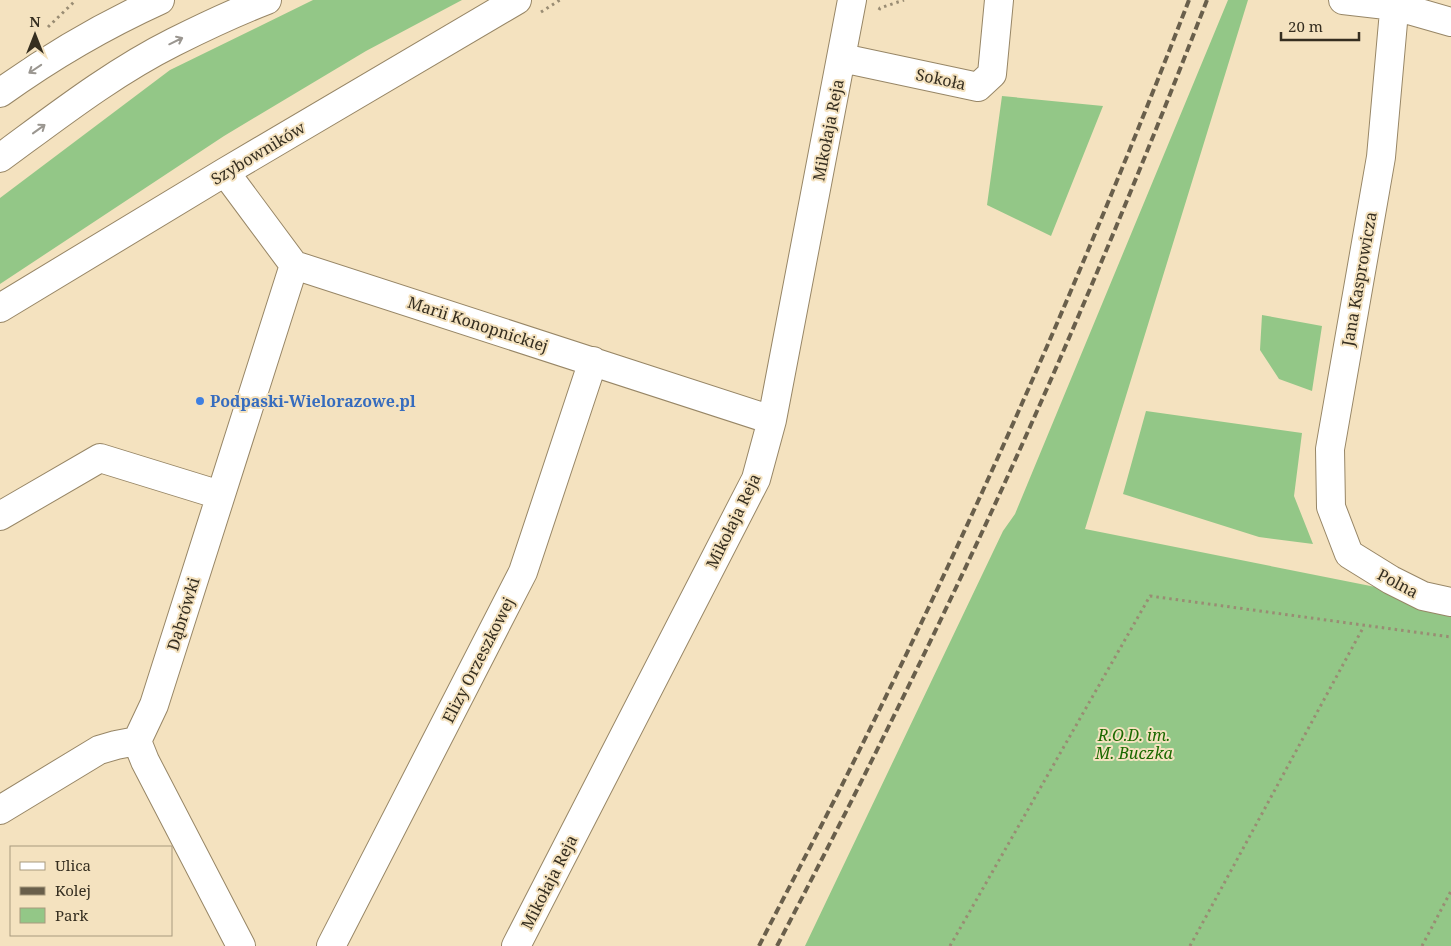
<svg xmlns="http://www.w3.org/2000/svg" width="1451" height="946" font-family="'Noto Serif',serif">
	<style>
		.green { fill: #93c787 }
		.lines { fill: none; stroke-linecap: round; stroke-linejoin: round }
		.minor-casing { stroke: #978666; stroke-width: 30 }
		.major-casing { stroke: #978666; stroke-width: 30 }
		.path { stroke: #998c73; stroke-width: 3; stroke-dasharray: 2.5 4; stroke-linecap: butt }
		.minor { stroke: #fff; stroke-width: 28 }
		.major { stroke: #fff; stroke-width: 28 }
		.rail { stroke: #695f4b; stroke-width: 4; stroke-dasharray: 8 4; stroke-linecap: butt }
		.oneway { stroke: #9a9690 }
		.shop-dot { fill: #3f7fe0; stroke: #f4e2bf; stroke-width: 2 }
		.labels { text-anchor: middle; stroke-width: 4; stroke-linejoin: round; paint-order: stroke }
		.street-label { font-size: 16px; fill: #352e20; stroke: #f4e2bf }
		.shop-label { font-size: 16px; font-weight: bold; fill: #366cbe; stroke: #f4e2bf; text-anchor: start }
		.park-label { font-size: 16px; font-style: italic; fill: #1c6900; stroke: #f4e2bf }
	</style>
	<rect width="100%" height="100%" fill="#f4e2bf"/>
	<path class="green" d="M 313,0 L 462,0 L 366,51 L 224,136 L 0,284 L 0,198 L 170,70 Z
		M 1228,0 L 1248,0 L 1085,529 L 1451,602 L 1451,946 L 805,946 L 1003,531 L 1015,514 Z
		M 1002,96 L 1103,106 L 1051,236 L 987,205 Z
		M 1262,315 L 1322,326 L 1312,391 L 1279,379 L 1260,350 Z
		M 1146,411 L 1302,433 L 1294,496 L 1313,544 L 1259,537 L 1123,494 Z"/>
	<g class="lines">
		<g class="minor-casing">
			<path id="minor" d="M 1343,0 L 1395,6 L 1451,22
				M 1395,0 L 1381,157 L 1330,449 L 1331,507 L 1349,554 L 1391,580 L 1423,596 L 1451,602
				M 842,58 L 978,87 L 992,74 L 999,0
				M 225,172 L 294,265 L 772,420
				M 0,308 L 225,172 L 517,0
				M 0,516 L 100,458 L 220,495
				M 0,810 L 99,750 L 116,745 L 137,741
				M 241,946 L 145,761 L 137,741 L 154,705 L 294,265
				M 331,946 L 523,572 L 593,361
				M 516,946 L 756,479 L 772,420 L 852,0"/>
		</g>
		<g class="major-casing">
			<path id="major" d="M 0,93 C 50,57 105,25 160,0
				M 0,158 C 56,117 112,73 174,42 C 204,27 236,12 267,0"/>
		</g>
		<path class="path" d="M 879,10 L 880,8 L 904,0
			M 541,12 L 560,0
			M 48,27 L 76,0
			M 950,946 L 1150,596 L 1451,637
			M 1190,946 L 1364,626
			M 1422,946 L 1451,891"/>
		<use href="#minor" class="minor"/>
		<use href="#major" class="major"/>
		<path class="rail" d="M 759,946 C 785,895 812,844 838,793 C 968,535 1085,269 1189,0
			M 777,946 C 851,804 923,660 990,515 C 1068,346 1140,173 1207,0"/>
	</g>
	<defs><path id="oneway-shaft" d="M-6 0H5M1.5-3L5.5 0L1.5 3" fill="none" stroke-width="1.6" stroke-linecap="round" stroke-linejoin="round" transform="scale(1.25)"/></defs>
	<g class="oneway">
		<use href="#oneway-shaft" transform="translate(176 41) rotate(-26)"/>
		<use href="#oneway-shaft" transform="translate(35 69) rotate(146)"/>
		<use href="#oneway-shaft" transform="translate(39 129) rotate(-36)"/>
	</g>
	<circle class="shop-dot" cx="200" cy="401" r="5"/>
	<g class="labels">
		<g class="street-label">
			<text transform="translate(941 79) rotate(12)" y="6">Sokoła</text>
			<text transform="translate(828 130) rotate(-79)" y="6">Mikołaja Reja</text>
			<text transform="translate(258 153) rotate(-31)" y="6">Szybowników</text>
			<text transform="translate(1359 279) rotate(-80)" y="6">Jana Kasprowicza</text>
			<text transform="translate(478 324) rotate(18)" y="6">Marii Konopnickiej</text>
			<text transform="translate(733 521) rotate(-64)" y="6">Mikołaja Reja</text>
			<text transform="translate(1398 583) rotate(28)" y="6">Polna</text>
			<text transform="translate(183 614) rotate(-73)" y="6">Dąbrówki</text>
			<text transform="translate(478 660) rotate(-63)" y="6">Elizy Orzeszkowej</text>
			<text transform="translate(549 882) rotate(-63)" y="6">Mikołaja Reja</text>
		</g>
		<g class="shop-label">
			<text x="210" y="407">Podpaski-Wielorazowe.pl</text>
		</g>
		<g class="park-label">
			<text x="1134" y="741">R.O.D. im.<tspan x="1134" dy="18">M. Buczka</tspan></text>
		</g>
	</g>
	<rect x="10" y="846" width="162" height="90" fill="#f4e2bf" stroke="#a89a7f"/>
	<rect x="20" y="862" width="25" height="8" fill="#ffffff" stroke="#a89a7f"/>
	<text x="55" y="871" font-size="15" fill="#352e20">Ulica</text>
	<rect x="20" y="887" width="25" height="8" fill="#695f4b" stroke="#a89a7f"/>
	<text x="55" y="896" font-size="15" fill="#352e20">Kolej</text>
	<rect x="20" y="908" width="25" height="15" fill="#93c787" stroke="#a89a7f"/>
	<text x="55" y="921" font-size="15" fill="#352e20">Park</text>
	<g transform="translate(35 35)" stroke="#f4e2bf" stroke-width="4" paint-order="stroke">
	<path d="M0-4L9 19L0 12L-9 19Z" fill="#352e20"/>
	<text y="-8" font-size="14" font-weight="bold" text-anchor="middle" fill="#352e20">N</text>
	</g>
	<path d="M1281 32v8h78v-8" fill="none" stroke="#352e20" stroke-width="2.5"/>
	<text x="1288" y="32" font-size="15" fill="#352e20" stroke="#f4e2bf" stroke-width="4" paint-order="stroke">20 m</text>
</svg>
